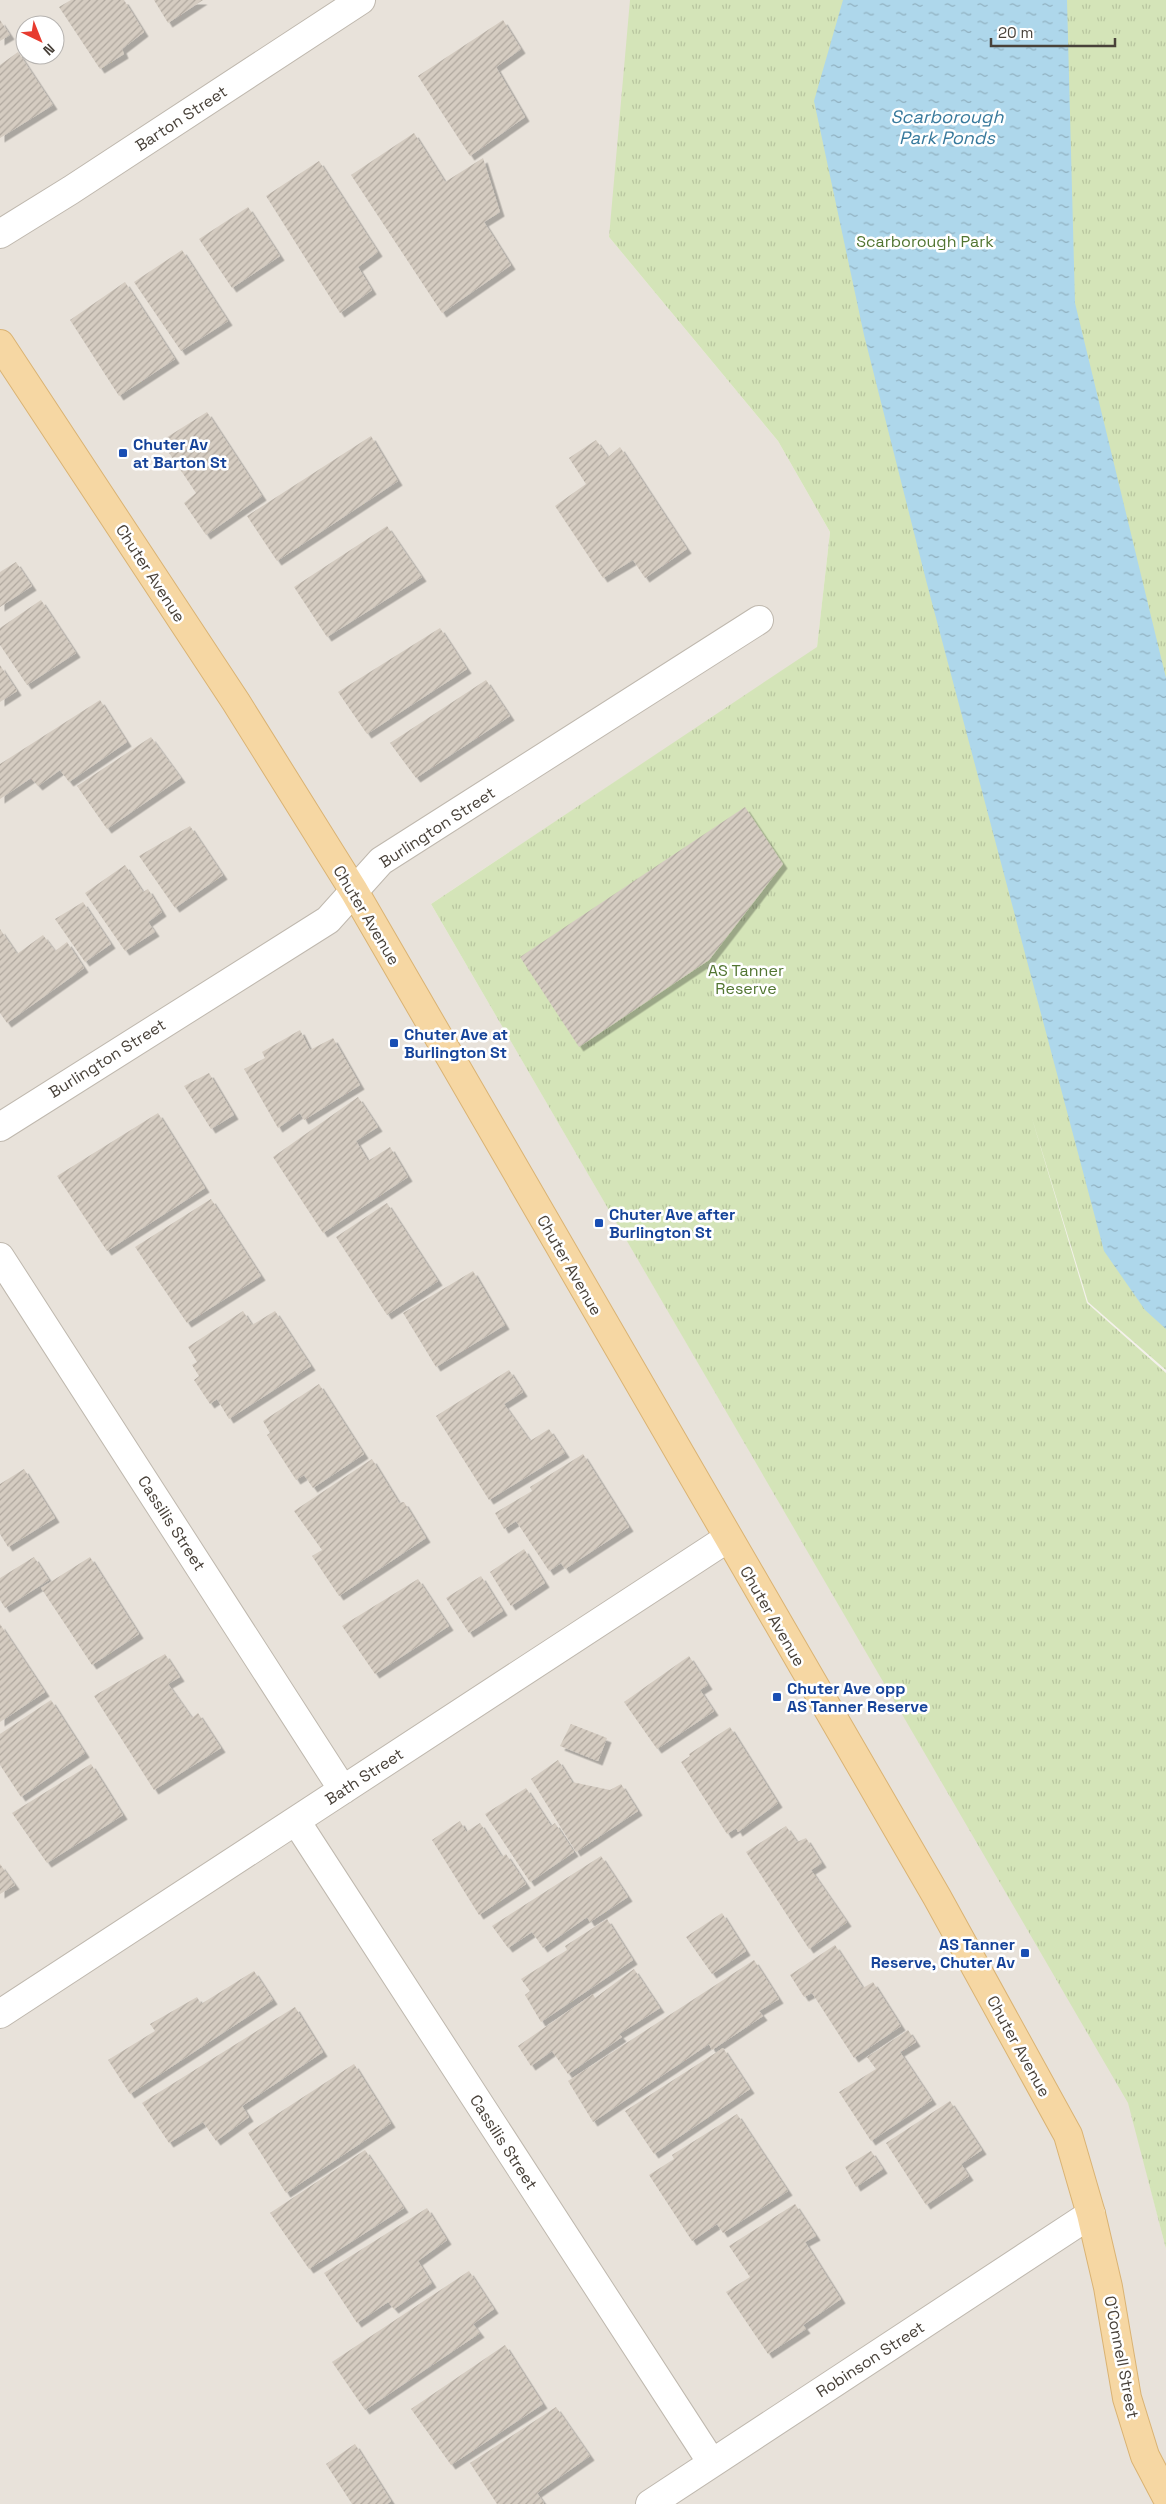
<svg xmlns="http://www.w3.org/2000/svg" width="1166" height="2504" font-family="'Space Grotesk',sans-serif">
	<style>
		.residential { fill: #e8e2da; fill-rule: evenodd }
		.grass { fill: url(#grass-tufts) }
		.water { fill: url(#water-ripples) }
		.building { fill: url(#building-hatch); filter: url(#shadow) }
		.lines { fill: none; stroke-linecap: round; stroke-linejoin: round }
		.minor-casing { stroke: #bfb8ae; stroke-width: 30 }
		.major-casing { stroke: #dab373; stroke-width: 30 }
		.minor { stroke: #fff; stroke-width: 28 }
		.major { stroke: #f6d7a3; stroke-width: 28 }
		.transit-dot { fill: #1a4fb4; stroke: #fff; stroke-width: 2 }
		.labels { text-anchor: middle; stroke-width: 5; stroke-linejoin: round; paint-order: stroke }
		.street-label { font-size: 16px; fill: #484139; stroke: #fff }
		.park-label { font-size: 16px; fill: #517531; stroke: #fff }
		.transit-label { font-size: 16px; font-weight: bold; fill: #164399; stroke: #fff; text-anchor: start }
		.water-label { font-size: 18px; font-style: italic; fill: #37799c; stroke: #fff }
	</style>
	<defs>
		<pattern id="grass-tufts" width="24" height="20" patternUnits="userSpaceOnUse" patternTransform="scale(1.25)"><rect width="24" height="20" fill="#d4e4b8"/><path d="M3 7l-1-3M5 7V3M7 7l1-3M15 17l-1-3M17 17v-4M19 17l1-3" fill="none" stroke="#b8c59f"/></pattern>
		<pattern id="water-ripples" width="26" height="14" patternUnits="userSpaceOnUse" patternTransform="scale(1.25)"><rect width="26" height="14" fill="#aed7eb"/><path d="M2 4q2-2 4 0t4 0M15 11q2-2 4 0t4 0" fill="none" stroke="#90b0bf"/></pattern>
		<pattern id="building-hatch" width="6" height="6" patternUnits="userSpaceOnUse" patternTransform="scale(1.25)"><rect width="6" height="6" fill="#d5ccc1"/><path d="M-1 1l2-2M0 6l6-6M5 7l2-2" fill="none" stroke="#afa79e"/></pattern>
		<filter id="shadow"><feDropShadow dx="4.5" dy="4.5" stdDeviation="0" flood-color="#0004"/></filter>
	</defs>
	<rect width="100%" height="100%" fill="#f4f1eb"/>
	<path class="residential" d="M 0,0 L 641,0 L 609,237 L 778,441 L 830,532 L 817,648 L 431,904 L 1129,2103 L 1166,2249 L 1166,2504 L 0,2504 ZM 25,25 L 55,25 L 55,55 L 25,55 Z"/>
	<path class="grass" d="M 630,0 L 1166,0 L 1166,1370 L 1088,1302 L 1031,1115 L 1087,1303 L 1166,1373 L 1166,2249 L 1128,2103 L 431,904 L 817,647 L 830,532 L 778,441 L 609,237 Z"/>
	<path class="water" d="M 843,0 L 1067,0 L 1075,303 L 1166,678 L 1166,1329 L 1145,1310 L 1104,1251 L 927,584 L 864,335 L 814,101 Z"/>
	<path class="building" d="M 71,0 L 124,0 L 144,32 L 122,49 L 124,54 L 100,69 L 59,7 Z
		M 154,0 L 203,0 L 168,23 Z
		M 0,20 L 10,35 L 0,41 Z
		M 503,20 L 521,49 L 496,67 L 525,117 L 470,156 L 418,76 Z
		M 18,52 L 53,105 L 0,138 L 0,65 Z
		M 414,133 L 445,182 L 483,158 L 500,212 L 484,222 L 511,265 L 442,313 L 351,175 Z
		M 319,161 L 378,252 L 358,267 L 372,290 L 340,313 L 266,196 Z
		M 248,207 L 280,256 L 232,288 L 199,239 Z
		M 182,250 L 228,321 L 181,351 L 134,282 Z
		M 125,282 L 175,359 L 119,396 L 70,320 Z
		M 207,412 L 262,496 L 206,535 L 184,503 L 196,493 L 161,441 Z
		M 371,436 L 398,481 L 277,561 L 247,516 Z
		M 596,440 L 608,457 L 620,447 L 687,549 L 645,578 L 633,560 L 603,578 L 555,506 L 586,484 L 569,458 Z
		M 387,526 L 422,577 L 327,637 L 294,587 Z
		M 16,562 L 32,586 L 0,607 L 0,572 Z
		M 41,600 L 76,653 L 27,685 L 0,645 L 0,628 Z
		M 440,628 L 467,669 L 367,734 L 338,692 Z
		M 0,665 L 17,691 L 0,702 Z
		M 486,680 L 510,716 L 416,778 L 390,743 Z
		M 100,700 L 127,742 L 69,782 L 60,770 L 38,786 L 31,778 L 0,799 L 0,764 Z
		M 151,737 L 181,778 L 107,829 L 77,786 Z
		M 745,807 L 783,864 L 709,960 L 579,1047 L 520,957 Z
		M 190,826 L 223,875 L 175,908 L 139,856 Z
		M 125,865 L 143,892 L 148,889 L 162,912 L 148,922 L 155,932 L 125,951 L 85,893 Z
		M 83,902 L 111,944 L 85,962 L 55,919 Z
		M 0,929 L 17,954 L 43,935 L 55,951 L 67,942 L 84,968 L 7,1023 L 0,1013 Z
		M 300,1030 L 310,1050 L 333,1038 L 360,1085 L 304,1120 L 300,1113 L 278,1128 L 244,1069 L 265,1058 L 262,1052 Z
		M 209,1073 L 234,1115 L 211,1129 L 184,1086 Z
		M 358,1097 L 378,1127 L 356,1141 L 368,1161 L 390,1147 L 408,1177 L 323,1233 L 273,1157 Z
		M 158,1113 L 205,1188 L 107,1251 L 57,1176 Z
		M 211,1199 L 261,1276 L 187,1323 L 135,1247 Z
		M 387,1203 L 438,1281 L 387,1315 L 336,1237 Z
		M 473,1271 L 505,1325 L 436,1367 L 403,1313 Z
		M 243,1311 L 252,1325 L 275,1311 L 311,1366 L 229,1419 L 217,1399 L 210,1404 L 194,1380 L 199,1376 L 192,1365 L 197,1362 L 188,1347 Z
		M 509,1370 L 523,1392 L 504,1404 L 530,1441 L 549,1429 L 565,1453 L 489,1500 L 436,1416 Z
		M 319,1384 L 364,1454 L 313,1488 L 304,1475 L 296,1480 L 267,1435 L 270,1433 L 263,1421 Z
		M 583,1454 L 629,1527 L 565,1569 L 561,1563 L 549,1571 L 516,1521 L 504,1529 L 495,1513 L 532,1491 L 530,1487 Z
		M 372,1459 L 399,1503 L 404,1502 L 426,1538 L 339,1596 L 312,1556 L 322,1550 L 294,1511 Z
		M 24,1469 L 55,1518 L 8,1547 L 0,1534 L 0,1484 Z
		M 524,1549 L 545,1583 L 511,1606 L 490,1572 Z
		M 34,1557 L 49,1580 L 5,1608 L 0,1600 L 0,1578 Z
		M 90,1557 L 139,1634 L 92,1665 L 41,1588 Z
		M 481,1576 L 503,1611 L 469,1633 L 446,1598 Z
		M 418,1579 L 449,1626 L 375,1674 L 342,1626 Z
		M 0,1624 L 45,1692 L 0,1722 Z
		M 165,1654 L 180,1677 L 168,1684 L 192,1718 L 198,1713 L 221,1748 L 154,1790 L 94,1696 Z
		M 689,1656 L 708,1685 L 700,1690 L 714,1711 L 657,1749 L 624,1702 Z
		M 51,1700 L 85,1753 L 21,1797 L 0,1765 L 0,1734 Z
		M 571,1724 L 607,1738 L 598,1761 L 560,1746 Z
		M 730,1727 L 778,1803 L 738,1832 L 736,1828 L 727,1834 L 681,1762 L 690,1756 L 689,1754 Z
		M 558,1760 L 572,1782 L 610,1790 L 621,1784 L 638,1811 L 576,1852 L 531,1779 Z
		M 91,1764 L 123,1815 L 47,1863 L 12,1813 Z
		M 526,1788 L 551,1826 L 555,1823 L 574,1852 L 530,1882 L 485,1814 Z
		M 460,1821 L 466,1832 L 480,1823 L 502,1857 L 506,1854 L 526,1884 L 479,1915 L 432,1840 Z
		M 786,1826 L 797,1842 L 806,1838 L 822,1863 L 811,1870 L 847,1922 L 809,1949 L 746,1852 Z
		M 601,1856 L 628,1897 L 590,1922 L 587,1917 L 543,1948 L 532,1932 L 508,1948 L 492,1926 Z
		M 0,1864 L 15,1885 L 0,1894 Z
		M 722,1913 L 746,1951 L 712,1974 L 686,1937 Z
		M 607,1919 L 633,1960 L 541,2022 L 525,1995 L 530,1991 L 521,1979 L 567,1950 L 565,1946 Z
		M 835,1945 L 863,1988 L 873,1982 L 901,2026 L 854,2058 L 812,1993 L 804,1997 L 790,1975 Z
		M 754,1960 L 779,1999 L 759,2011 L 763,2016 L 712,2050 L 709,2044 L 593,2122 L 568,2081 Z
		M 634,1969 L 660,2008 L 619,2034 L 622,2037 L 568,2074 L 552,2051 L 531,2066 L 518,2046 L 593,1994 L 595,1998 Z
		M 254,1971 L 273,2000 L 130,2094 L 108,2060 L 155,2031 L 150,2024 L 197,1997 L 201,2004 Z
		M 295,2007 L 323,2052 L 242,2106 L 249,2117 L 216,2141 L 203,2122 L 169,2143 L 142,2103 Z
		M 908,2030 L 916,2042 L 900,2052 L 932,2100 L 871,2141 L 839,2092 L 876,2069 L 867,2057 Z
		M 723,2048 L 750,2089 L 654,2154 L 625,2111 Z
		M 354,2064 L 391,2123 L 286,2193 L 248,2133 Z
		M 950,2101 L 982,2150 L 961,2164 L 969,2176 L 926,2205 L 886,2143 Z
		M 737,2114 L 788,2191 L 723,2233 L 717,2224 L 692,2241 L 649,2175 L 674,2159 L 672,2155 Z
		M 365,2150 L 404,2208 L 309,2269 L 270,2213 Z
		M 871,2151 L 883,2169 L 856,2187 L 845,2167 Z
		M 795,2204 L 816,2236 L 805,2242 L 841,2299 L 803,2325 L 806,2329 L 768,2354 L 726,2292 L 750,2277 L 729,2246 Z
		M 427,2208 L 447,2240 L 418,2261 L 432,2283 L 394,2309 L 388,2302 L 357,2323 L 324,2273 Z
		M 469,2271 L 494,2309 L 473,2324 L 480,2333 L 365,2410 L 332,2362 Z
		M 505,2345 L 543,2404 L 451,2465 L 411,2409 Z
		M 556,2407 L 590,2456 L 537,2493 L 544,2503 L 543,2504 L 497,2504 L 470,2463 Z
		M 355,2444 L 391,2501 L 387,2504 L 352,2504 L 326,2464 Z"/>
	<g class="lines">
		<g class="minor-casing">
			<path id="minor" d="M 0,234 L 71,190 L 361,0
				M 0,1127 L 328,920 L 381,861 L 759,620
				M 0,1257 L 343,1790
				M 296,1821 L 712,2463
				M 0,2014 L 728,1538
				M 650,2504 L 1091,2214"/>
		</g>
		<g class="major-casing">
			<path id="major" d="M 0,344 L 236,702 L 354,891 L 937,1897 L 1068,2135 L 1091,2214 L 1108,2287 L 1127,2398 L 1145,2456 L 1166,2496"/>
		</g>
		<use href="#minor" class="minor"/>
		<use href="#major" class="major"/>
	</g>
	<g class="transit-dot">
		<rect x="118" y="448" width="10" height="10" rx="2.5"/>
		<rect x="389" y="1038" width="10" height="10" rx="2.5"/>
		<rect x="594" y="1218" width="10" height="10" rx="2.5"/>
		<rect x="772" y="1692" width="10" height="10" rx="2.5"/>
		<rect x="1020" y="1948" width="10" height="10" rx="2.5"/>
	</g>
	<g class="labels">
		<g class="street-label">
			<text transform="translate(181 118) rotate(-33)" y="6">Barton Street</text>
			<text transform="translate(151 573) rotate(57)" y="6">Chuter Avenue</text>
			<text transform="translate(437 827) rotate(-33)" y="6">Burlington Street</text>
			<text transform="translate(367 915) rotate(59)" y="6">Chuter Avenue</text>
			<text transform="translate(107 1058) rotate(-32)" y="6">Burlington Street</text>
			<text transform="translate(570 1265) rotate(60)" y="6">Chuter Avenue</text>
			<text transform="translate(172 1523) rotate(57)" y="6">Cassilis Street</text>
			<text transform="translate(773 1616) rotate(60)" y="6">Chuter Avenue</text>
			<text transform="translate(364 1776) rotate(-33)" y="6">Bath Street</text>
			<text transform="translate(1019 2046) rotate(61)" y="6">Chuter Avenue</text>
			<text transform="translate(504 2142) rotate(57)" y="6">Cassilis Street</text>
			<text transform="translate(1122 2357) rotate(79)" y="6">O'Connell Street</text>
			<text transform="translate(870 2359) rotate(-33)" y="6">Robinson Street</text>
		</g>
		<g class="park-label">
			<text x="925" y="247">Scarborough Park</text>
			<text x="746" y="976">AS Tanner<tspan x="746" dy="18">Reserve</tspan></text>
		</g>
		<g class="transit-label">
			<text x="133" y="450">Chuter Av<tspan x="133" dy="18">at Barton St</tspan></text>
			<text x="404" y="1040">Chuter Ave at<tspan x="404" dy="18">Burlington St</tspan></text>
			<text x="609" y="1220">Chuter Ave after<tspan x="609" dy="18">Burlington St</tspan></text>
			<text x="787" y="1694">Chuter Ave opp<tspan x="787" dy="18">AS Tanner Reserve</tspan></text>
			<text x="1015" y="1950" text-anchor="end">AS Tanner<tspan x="1015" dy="18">Reserve, Chuter Av</tspan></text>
		</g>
		<g class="water-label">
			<text x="947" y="123">Scarborough<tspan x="947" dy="21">Park Ponds</tspan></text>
		</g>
	</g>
	<g transform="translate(40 40) rotate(137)"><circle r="24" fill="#ffffff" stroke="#b6b3b0"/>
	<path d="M0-4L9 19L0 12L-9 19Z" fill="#e73b2f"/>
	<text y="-8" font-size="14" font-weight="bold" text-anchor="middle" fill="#484139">N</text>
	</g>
	<path d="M991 38v8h124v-8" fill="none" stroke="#484139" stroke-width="2.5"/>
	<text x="998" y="38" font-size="15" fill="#484139" stroke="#ffffff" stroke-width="4" paint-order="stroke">20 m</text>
</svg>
